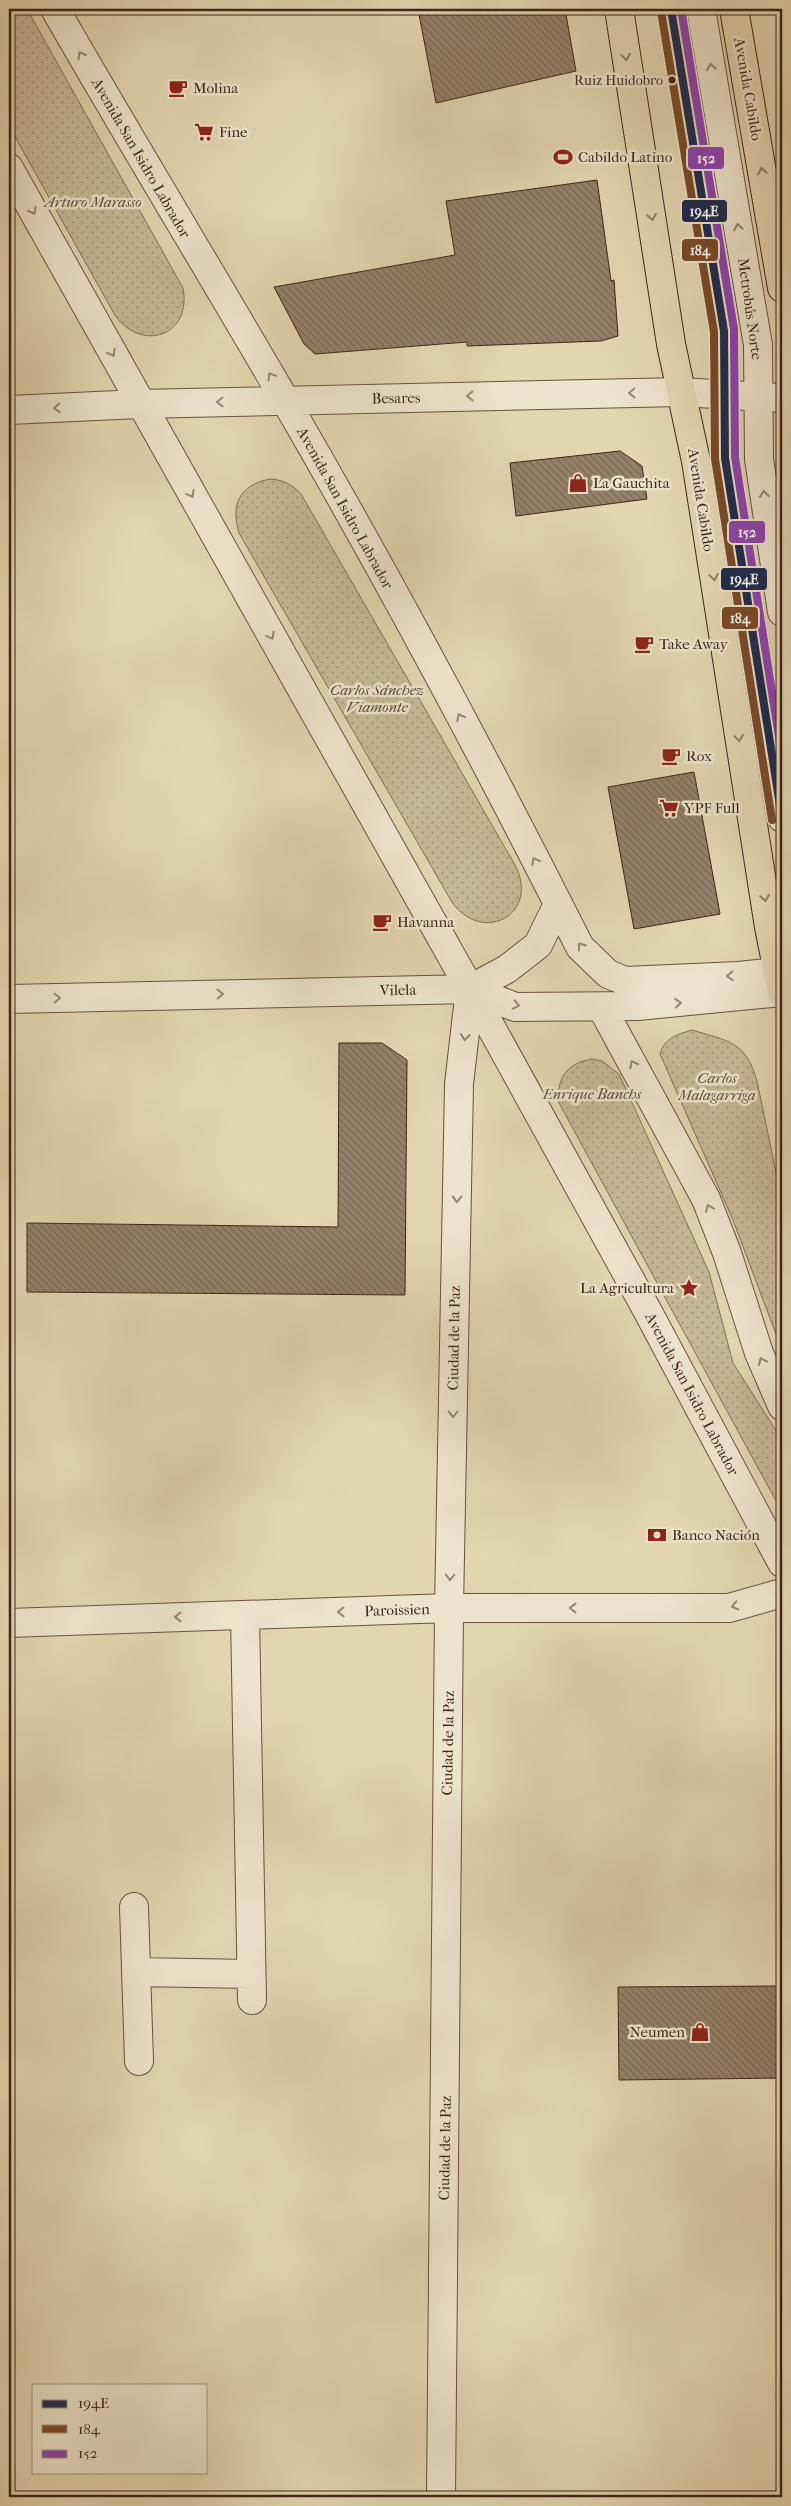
<svg xmlns="http://www.w3.org/2000/svg" width="791" height="2506" font-family="'IM FELL French Canon',serif">
	<style>
		.grass { fill: url(#grass-dots); stroke: #846e58 }
		.building { fill: url(#building-back-hatch); stroke: #41241a }
		.lines { fill: none; stroke-linecap: round; stroke-linejoin: round }
		.minor-casing { stroke: #6a5040; stroke-width: 30 }
		.major-casing { stroke: #41241a; stroke-width: 30 }
		.minor { stroke: #ede4cc; stroke-width: 28 }
		.major { stroke: #e3d6b1; stroke-width: 28 }
		.bus-1-casing { stroke: #ede4cc; stroke-width: 11 }
		.bus-2-casing { stroke: #ede4cc; stroke-width: 11 }
		.bus-3-casing { stroke: #ede4cc; stroke-width: 11 }
		.bus-1 { stroke: #1d2b4f; stroke-width: 8 }
		.bus-2 { stroke: #7a4b2a; stroke-width: 8 }
		.bus-3 { stroke: #8e44ad; stroke-width: 8 }
		.oneway { stroke: #978473 }
		.oneway2 { stroke: #927d66 }
		.bus-dot { fill: #41241a; stroke: #ede4cc; stroke-width: 2 }
		.labels { text-anchor: middle; stroke-width: 5; stroke-linejoin: round; paint-order: stroke }
		.bus-label { font-size: 14px; fill: #41241a; stroke: #ede4cc; text-anchor: end }
		.poi-label { font-size: 15px; fill: #41241a; stroke: #ede4cc; text-anchor: start }
		.street-label { font-size: 15px; fill: #41241a; stroke: #ede4cc }
		.park-label { font-size: 15px; font-style: italic; fill: #624939; stroke: #ede4cc }
		.line-badge { stroke: #ede4cc; stroke-width: 2 }
		.badge-label { font-size: 14px; text-anchor: middle; font-weight: bold; fill: #fff }
	</style>
	<defs>
		<pattern id="grass-dots" width="8" height="8" patternUnits="userSpaceOnUse" patternTransform="scale(1.25)"><rect width="8" height="8" fill="#c7b897"/><path d="M2 2h.1M6 6h.1" fill="none" stroke="#a3957a" stroke-width="1.8" stroke-linecap="round"/></pattern>
		<pattern id="building-back-hatch" width="6" height="6" patternUnits="userSpaceOnUse" patternTransform="scale(1.25)"><rect width="6" height="6" fill="#958169"/><path d="M-1 5l2 2M0 0l6 6M5-1l2 2" fill="none" stroke="#7b6956"/></pattern>
	</defs>
	<rect width="100%" height="100%" fill="#e3d6b1"/>
	<filter id="stains"><feTurbulence type="fractalNoise" baseFrequency=".004" numOctaves="4"/><feColorMatrix values="0 0 0 0 .2 0 0 0 0 .09 0 0 0 0 .02 0 0 0 .5 -.17"/></filter>
	<radialGradient id="worn" r=".72"><stop offset=".6" stop-color="#630" stop-opacity="0"/><stop offset="1" stop-color="#630" stop-opacity=".3"/></radialGradient>
	<path class="grass" d="M 9,9 L 27,9 L 183,288 C 192,334 145,353 116,317 L 9,126 Z
		M 270,479 C 284,480 291,484 301,494 L 515,865 C 540,912 486,945 453,904 L 239,533 C 230,504 240,485 270,479 Z
		M 692,1030 C 728,1041 746,1041 757,1081 L 782,1202 L 782,1350 L 733,1220 L 660,1054 C 664,1038 678,1034 692,1030 Z
		M 592,1059 L 602,1061 L 619,1074 L 709,1272 L 733,1363 L 782,1440 L 781,1510 L 559,1103 C 556,1078 567,1063 592,1059 Z"/>
	<path class="building" d="M 418,9 L 565,9 L 576,71 L 436,103 Z
		M 597,180 L 611,281 L 614,280 L 618,336 L 601,341 L 467,346 L 467,342 L 315,354 L 304,344 L 274,287 L 455,255 L 446,201 Z
		M 620,451 L 642,466 L 647,499 L 516,516 L 510,463 Z
		M 694,772 L 720,914 L 634,929 L 608,787 Z
		M 339,1043 L 382,1043 L 407,1060 L 405,1295 L 27,1292 L 27,1223 L 338,1227 Z
		M 782,1986 L 782,2078 L 619,2080 L 618,1987 Z"/>
	<g class="lines">
		<g class="minor-casing">
			<path id="minor" d="M 55,9 C 130,140 209,269 285,400 C 389,579 487,762 580,947 L 608,974 L 625,981 L 738,976 L 778,972
				M 671,9 L 724,331 L 725,458 L 782,818
				M 701,9 L 758,345 L 759,459 L 782,612
				M 9,168 L 470,989 L 647,1310 L 782,1563
				M 9,410 L 140,404 L 681,392 L 782,398
				M 470,989 L 507,969 L 538,945 L 558,904
				M 9,999 L 470,989 L 515,1007 L 638,1006 L 782,992
				M 602,1008 L 706,1199 L 727,1253 L 759,1353 L 782,1406
				M 245,1615 L 252,2000
				M 9,1623 L 449,1608 L 729,1608 L 782,1593
				M 134,1907 L 139,2061
				M 136,1972 L 251,1974
				M 441,2497 L 449,1608 L 459,1084 L 470,989"/>
		</g>
		<g class="major-casing">
			<path id="major" d="M 619,9 L 671,344 L 696,461 L 769,927 L 782,992
				M 734,9 L 782,288"/>
		</g>
		<use href="#minor" class="minor"/>
		<use href="#major" class="major"/>
		<g class="bus-1-casing">
			<path id="bus-1" d="M 671,9 L 724,331 L 725,458 L 782,818"/>
		</g>
		<g class="bus-2-casing">
			<path id="bus-2" d="M 661,11 L 714,332 L 715,459 L 772,820"/>
		</g>
		<g class="bus-3-casing">
			<path id="bus-3" d="M 681,9 L 734,329 L 735,457 L 782,756"/>
		</g>
		<use href="#bus-1" class="bus-1"/>
		<use href="#bus-2" class="bus-2"/>
		<use href="#bus-3" class="bus-3"/>
	</g>
	<defs><path id="oneway-chevron" d="M-2-3.5L2.5 0L-2 3.5" fill="none" stroke-width="1.6" stroke-linecap="round" stroke-linejoin="round" transform="scale(1.25)"/></defs>
	<g class="oneway">
		<use href="#oneway-chevron" transform="translate(81 55) rotate(-120)"/>
		<use href="#oneway-chevron" transform="translate(711 67) rotate(-99)"/>
		<use href="#oneway-chevron" transform="translate(33 211) rotate(61)"/>
		<use href="#oneway-chevron" transform="translate(738 227) rotate(-99)"/>
		<use href="#oneway-chevron" transform="translate(112 353) rotate(61)"/>
		<use href="#oneway-chevron" transform="translate(271 376) rotate(-121)"/>
		<use href="#oneway-chevron" transform="translate(632 393) rotate(179)"/>
		<use href="#oneway-chevron" transform="translate(470 396) rotate(179)"/>
		<use href="#oneway-chevron" transform="translate(220 402) rotate(179)"/>
		<use href="#oneway-chevron" transform="translate(57 408) rotate(177)"/>
		<use href="#oneway-chevron" transform="translate(191 494) rotate(61)"/>
		<use href="#oneway-chevron" transform="translate(764 494) rotate(-97)"/>
		<use href="#oneway-chevron" transform="translate(271 636) rotate(61)"/>
		<use href="#oneway-chevron" transform="translate(460 717) rotate(-118)"/>
		<use href="#oneway-chevron" transform="translate(535 861) rotate(-118)"/>
		<use href="#oneway-chevron" transform="translate(581 946) rotate(-125)"/>
		<use href="#oneway-chevron" transform="translate(730 976) rotate(178)"/>
		<use href="#oneway-chevron" transform="translate(220 994) rotate(-1)"/>
		<use href="#oneway-chevron" transform="translate(57 998) rotate(-1)"/>
		<use href="#oneway-chevron" transform="translate(678 1003) rotate(-5)"/>
		<use href="#oneway-chevron" transform="translate(516 1005) rotate(11)"/>
		<use href="#oneway-chevron" transform="translate(465 1037) rotate(96)"/>
		<use href="#oneway-chevron" transform="translate(633 1064) rotate(-118)"/>
		<use href="#oneway-chevron" transform="translate(457 1199) rotate(91)"/>
		<use href="#oneway-chevron" transform="translate(709 1208) rotate(-112)"/>
		<use href="#oneway-chevron" transform="translate(762 1361) rotate(-113)"/>
		<use href="#oneway-chevron" transform="translate(453 1414) rotate(91)"/>
		<use href="#oneway-chevron" transform="translate(450 1577) rotate(91)"/>
		<use href="#oneway-chevron" transform="translate(735 1606) rotate(166)"/>
		<use href="#oneway-chevron" transform="translate(573 1608) rotate(180)"/>
		<use href="#oneway-chevron" transform="translate(341 1612) rotate(178)"/>
		<use href="#oneway-chevron" transform="translate(178 1617) rotate(178)"/>
	</g>
	<g class="oneway2">
		<use href="#oneway-chevron" transform="translate(626 57) rotate(81)"/>
		<use href="#oneway-chevron" transform="translate(762 171) rotate(-100)"/>
		<use href="#oneway-chevron" transform="translate(652 217) rotate(81)"/>
		<use href="#oneway-chevron" transform="translate(714 577) rotate(81)"/>
		<use href="#oneway-chevron" transform="translate(739 738) rotate(81)"/>
		<use href="#oneway-chevron" transform="translate(765 898) rotate(81)"/>
	</g>
	<defs>
		<g id="cafe-bare" transform="scale(1.5)"><path d="M-5.5-4.5H6V0H3Q3 3.5 0 3.5H-2.5Q-5.5 3.5-5.5 0ZM3-3.2v2h1.7v-2ZM-6 4.5H4V6H-6Z" fill="#8f2418" stroke="#ede4cc" stroke-width="2.5" paint-order="stroke"/></g>
		<g id="supermarket-bare" transform="scale(1.5)"><path d="M-6-5.5h2.5l.6 2H6L4.5 2H-2.5L-4.4-4H-6ZM-1.5 3.2a1.3 1.3 0 1 0 .1 0ZM3 3.2a1.3 1.3 0 1 0 .1 0Z" fill="#8f2418" stroke="#ede4cc" stroke-width="2.5" paint-order="stroke"/></g>
		<g id="stadium-bare" transform="scale(1.5)"><path d="M0-5a6.5 5 0 1 0 0 10a6.5 5 0 1 0 0-10ZM-3.5-1.8h7v3.6h-7Z" fill="#8f2418" stroke="#ede4cc" stroke-width="2.5" paint-order="stroke"/></g>
		<g id="shop-bare" transform="scale(1.5)"><path d="M-5-2.5h2.3a2.7 3.5 0 0 1 5.4 0H5L5.5 6h-11ZM-1.5-2.5h3a1.5 2.3 0 0 0-3 0Z" fill="#8f2418" stroke="#ede4cc" stroke-width="2.5" paint-order="stroke"/></g>
		<g id="sight-bare" transform="scale(1.5)"><path d="M0-6L1.8-2.2L6-1.7L2.9 1.2L3.7 5.4L0 3.3L-3.7 5.4L-2.9 1.2L-6-1.7L-1.8-2.2Z" fill="#8f2418" stroke="#ede4cc" stroke-width="2.5" paint-order="stroke"/></g>
		<g id="bank-bare" transform="scale(1.5)"><path d="M-6-4H6V4H-6ZM0-2.3a2.3 2.3 0 1 0 0 4.6a2.3 2.3 0 1 0 0-4.6Z" fill="#8f2418" stroke="#ede4cc" stroke-width="2.5" paint-order="stroke"/></g>
	</defs>
	<g fill-rule="evenodd">
		<use href="#cafe-bare" x="178" y="88"/>
		<use href="#supermarket-bare" x="204" y="132"/>
		<use href="#stadium-bare" x="563" y="157"/>
		<use href="#shop-bare" x="578" y="483"/>
		<use href="#cafe-bare" x="644" y="644"/>
		<use href="#cafe-bare" x="671" y="756"/>
		<use href="#supermarket-bare" x="669" y="808"/>
		<use href="#cafe-bare" x="382" y="922"/>
		<use href="#sight-bare" x="689" y="1288"/>
		<use href="#bank-bare" x="657" y="1535"/>
		<use href="#shop-bare" x="700" y="2032"/>
	</g>
	<circle class="bus-dot" cx="672" cy="80" r="4.5"/>
	<g class="labels">
		<g class="bus-label">
			<text x="663" y="85">Ruiz Huidobro</text>
		</g>
		<g class="poi-label">
			<text x="193" y="93">Molina</text>
			<text x="219" y="137">Fine</text>
			<text x="578" y="162">Cabildo Latino</text>
			<text x="593" y="488">La Gauchita</text>
			<text x="659" y="649">Take Away</text>
			<text x="686" y="761">Rox</text>
			<text x="684" y="813">YPF Full</text>
			<text x="397" y="927">Havanna</text>
			<text x="674" y="1293" text-anchor="end">La Agricultura</text>
			<text x="672" y="1540">Banco Nación</text>
			<text x="685" y="2037" text-anchor="end">Neumen</text>
		</g>
		<g class="street-label">
			<text transform="translate(748 89) rotate(80)" y="5">Avenida Cabildo</text>
			<text transform="translate(141 158) rotate(60)" y="5">Avenida San Isidro Labrador</text>
			<text transform="translate(750 309) rotate(82)" y="5">Metrobús Norte</text>
			<text transform="translate(396 398) rotate(-1)" y="5">Besares</text>
			<text transform="translate(701 500) rotate(81)" y="5">Avenida Cabildo</text>
			<text transform="translate(345 508) rotate(61)" y="5">Avenida San Isidro Labrador</text>
			<text transform="translate(398 990) rotate(-1)" y="5">Vilela</text>
			<text transform="translate(454 1338) rotate(-89)" y="5">Ciudad de la Paz</text>
			<text transform="translate(692 1394) rotate(62)" y="5">Avenida San Isidro Labrador</text>
			<text transform="translate(397 1610) rotate(-2)" y="5">Paroissien</text>
			<text transform="translate(448 1743) rotate(-89)" y="5">Ciudad de la Paz</text>
			<text transform="translate(445 2148) rotate(-89)" y="5">Ciudad de la Paz</text>
		</g>
		<g class="park-label">
			<text x="93" y="207">Arturo Marasso</text>
			<text x="377" y="695">Carlos Sánchez<tspan x="377" dy="17">Viamonte</tspan></text>
			<text x="717" y="1083">Carlos<tspan x="717" dy="17">Malagarriga</tspan></text>
			<text x="592" y="1099">Enrique Banchs</text>
		</g>
	</g>
	<g class="line-badge">
		<rect x="687" y="146" width="38" height="24" rx="5" fill="#8e44ad"/>
		<rect x="681" y="199" width="47" height="24" rx="5" fill="#1d2b4f"/>
		<rect x="681" y="238" width="38" height="24" rx="5" fill="#7a4b2a"/>
		<rect x="728" y="520" width="38" height="24" rx="5" fill="#8e44ad"/>
		<rect x="720" y="567" width="48" height="24" rx="5" fill="#1d2b4f"/>
		<rect x="721" y="606" width="38" height="24" rx="5" fill="#7a4b2a"/>
	</g>
	<g class="badge-label">
		<text x="706" y="163">152</text>
		<text x="704" y="216">194E</text>
		<text x="700" y="255">184</text>
		<text x="747" y="537">152</text>
		<text x="744" y="584">194E</text>
		<text x="740" y="623">184</text>
	</g>
	<rect width="791" height="2506" fill="none" stroke="#e3d6b1" stroke-width="30"/>
	<rect x="10" y="10" width="771" height="2486" fill="none" stroke="#41241a" stroke-width="2.5"/>
	<rect x="15" y="15" width="761" height="2476" fill="none" stroke="#41241a"/>
	<rect x="32" y="2384" width="175" height="90" fill="#ede4cc" stroke="#a89785"/>
	<rect x="42" y="2400" width="25" height="8" fill="#1d2b4f" stroke="#a89785"/>
	<text x="78" y="2408" font-size="15" fill="#41241a">194E</text>
	<rect x="42" y="2425" width="25" height="8" fill="#7a4b2a" stroke="#a89785"/>
	<text x="78" y="2434" font-size="15" fill="#41241a">184</text>
	<rect x="42" y="2450" width="25" height="8" fill="#8e44ad" stroke="#a89785"/>
	<text x="78" y="2458" font-size="15" fill="#41241a">152</text>
	<rect width="100%" height="100%" filter="url(#stains)"/>
	<rect width="100%" height="100%" fill="url(#worn)"/>
</svg>
